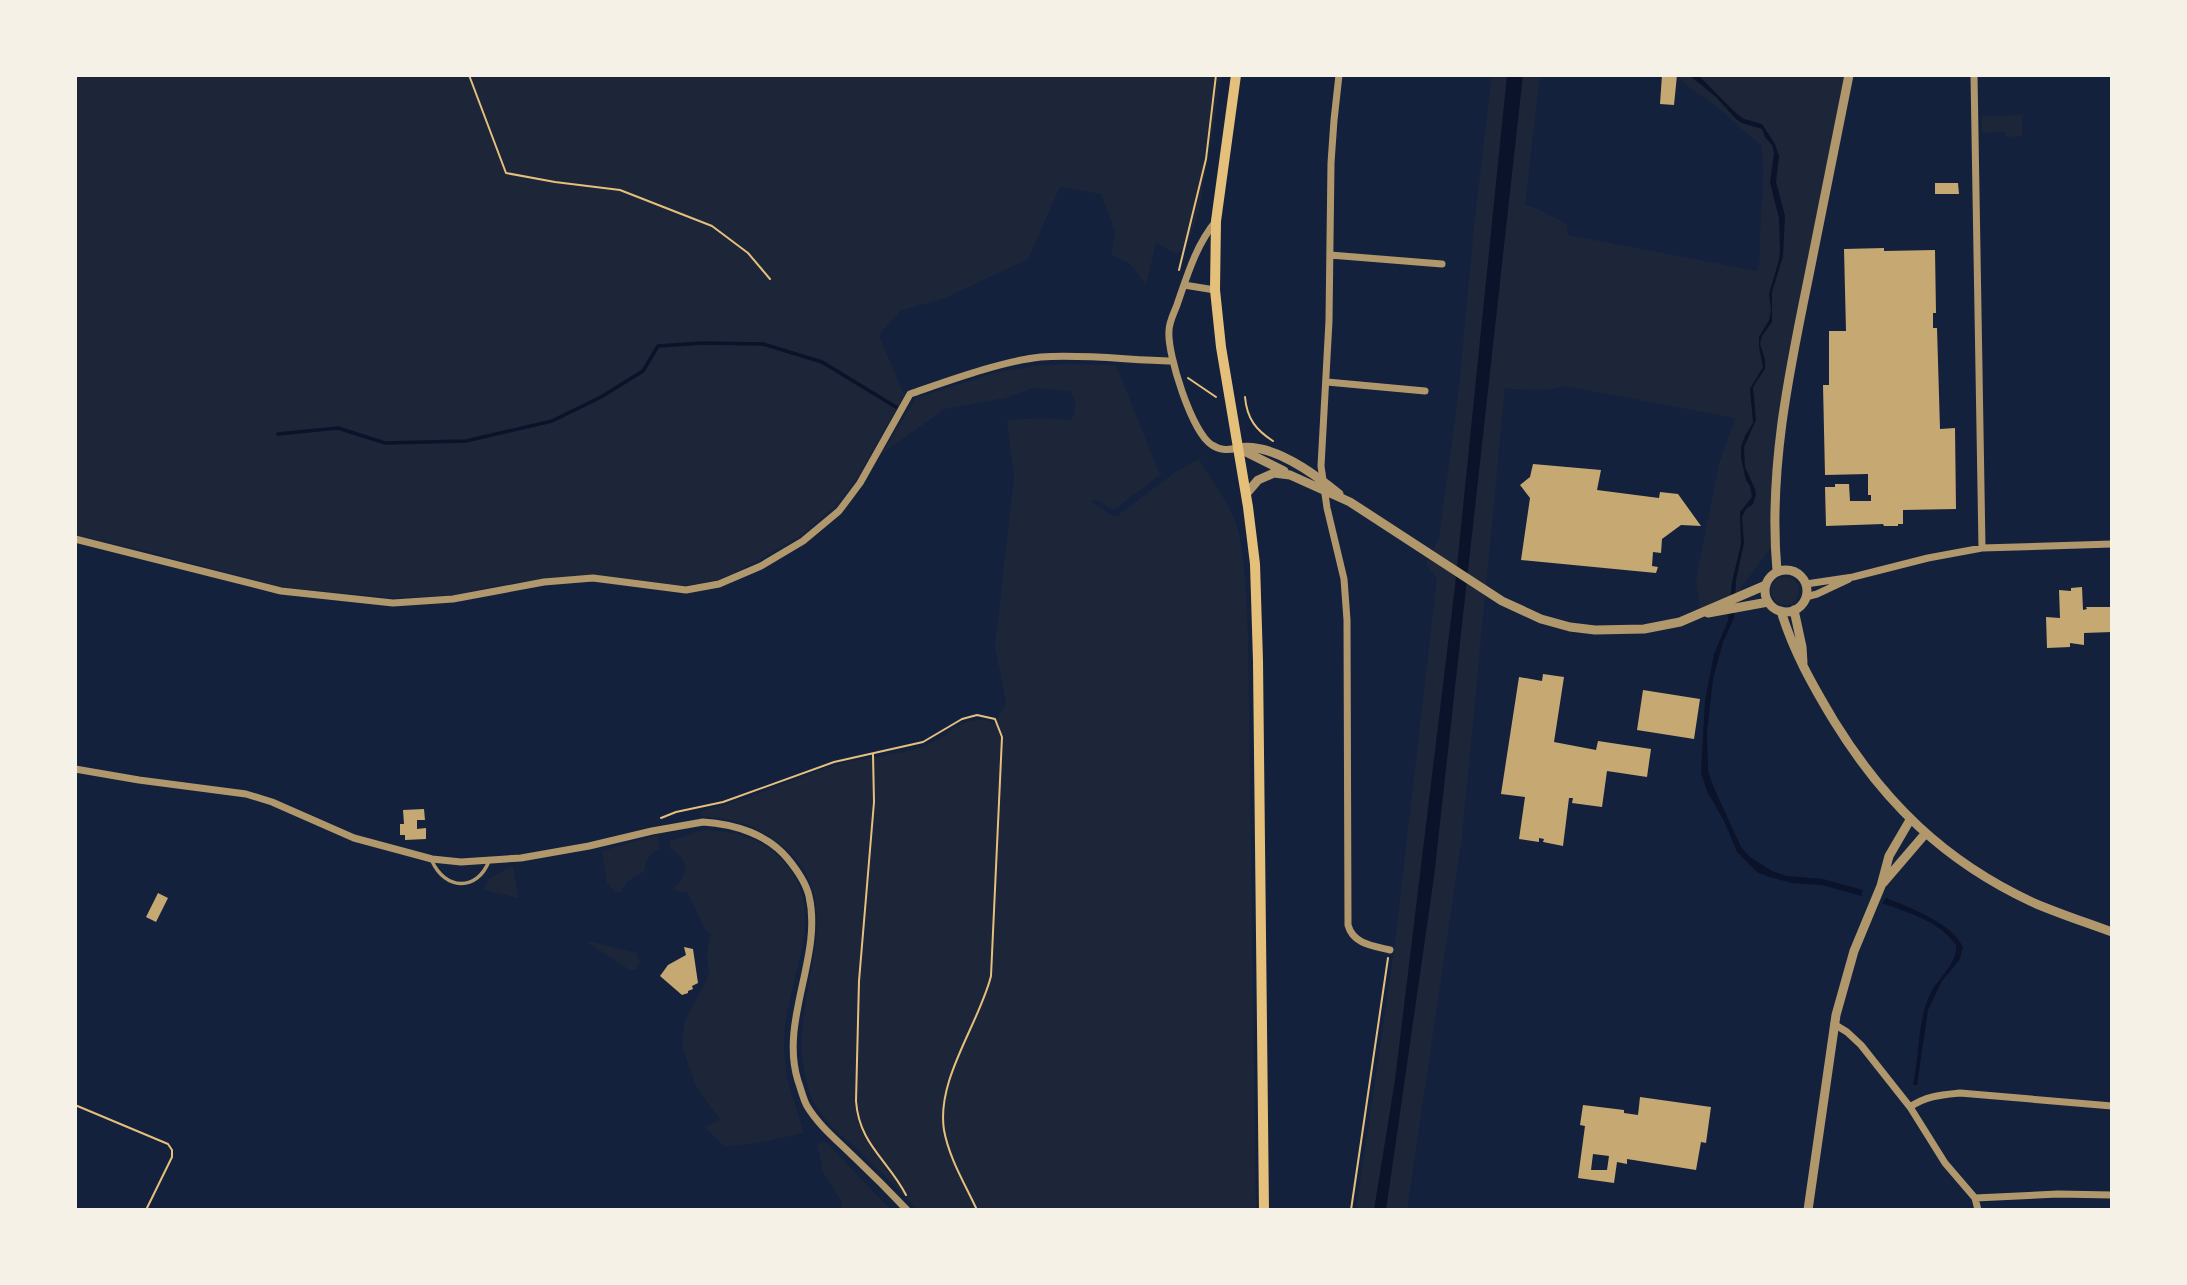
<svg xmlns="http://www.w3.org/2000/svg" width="2187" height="1285" font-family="Lato,sans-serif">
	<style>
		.green { fill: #1d2539 }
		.water { fill: #0b132b }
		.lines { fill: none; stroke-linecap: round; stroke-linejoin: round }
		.stream { stroke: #0b132b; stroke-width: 3.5 }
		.building { fill: #c6a872; fill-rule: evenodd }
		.path { stroke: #e5c07b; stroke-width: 2 }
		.service { stroke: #b1986c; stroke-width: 3.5 }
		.minor { stroke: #b1986c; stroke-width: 7 }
		.tertiary { stroke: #b1986c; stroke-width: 9 }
		.primary { stroke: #e5c07b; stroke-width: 10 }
	</style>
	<rect width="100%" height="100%" fill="#14213d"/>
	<path class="green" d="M 75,75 L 1222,75 L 1199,211 L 1187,245 L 1177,254 L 1156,243 L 1146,285 L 1130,264 L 1111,255 L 1115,231 L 1101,194 L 1060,187 L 1028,259 L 945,298 L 900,311 L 879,335 L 904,395 L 856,480 L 837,505 L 802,535 L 759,560 L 719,580 L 685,586 L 592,575 L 512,583 L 453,595 L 393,598 L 281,587 L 150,552 L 75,535 Z
		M 1492,75 L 1540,75 L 1525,205 L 1531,206 L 1567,224 L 1568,235 L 1757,271 C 1761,258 1760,247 1760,233 C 1761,203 1766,174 1761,145 C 1747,135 1735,122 1722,111 C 1708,98 1688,91 1678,75 L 1849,75 L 1788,383 L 1776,541 L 1740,589 L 1737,596 L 1737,605 L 1701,615 L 1696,580 L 1719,464 L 1735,418 L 1565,386 C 1545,392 1526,390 1505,388 L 1462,837 L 1407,1210 L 1356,1210 L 1394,951 L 1437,578 L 1426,564 L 1439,538 L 1458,396 L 1475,216 Z
		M 2022,115 L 2022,136 L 2005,137 L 2005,132 L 1982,133 L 1982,116 Z
		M 1077,364 L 1116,365 L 1160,475 L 1115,509 L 1112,509 L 1097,500 L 1090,501 L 1114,516 L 1117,516 L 1177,471 L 1199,459 C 1210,478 1224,496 1233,516 C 1245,540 1247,607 1248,635 L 1256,1210 L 918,1210 C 899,1191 881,1172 861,1153 C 845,1138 825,1123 814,1103 C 810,1096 808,1086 806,1078 C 784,1006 854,908 787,850 C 759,825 737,819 700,816 L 701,811 C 746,801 788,780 833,766 C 862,757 893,756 922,747 C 951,738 959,711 995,723 L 1006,703 L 995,646 L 1014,477 L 1007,420 L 1044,418 L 1072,420 L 1076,403 L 1070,391 L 1033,388 L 1005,398 L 945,409 L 881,454 L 916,398 L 994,373 L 1040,365 Z
		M1771 591a14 14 0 1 1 28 0a14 14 0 1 1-28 0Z
		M 704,830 C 731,831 757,836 778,856 C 834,907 786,977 784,1039 C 784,1060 787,1083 794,1102 C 798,1113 801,1122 803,1133 L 763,1142 L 725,1147 L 705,1127 L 720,1120 L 695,1084 L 682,1046 L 684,1023 L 709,975 L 707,953 L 710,933 L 705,930 L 688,893 L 672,890 C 688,875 692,860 670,849 L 670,841 Z
		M 657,835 L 660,849 C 649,853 646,860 644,872 C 633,876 626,881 621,892 L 615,892 L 607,883 L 602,851 Z
		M 513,866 L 518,898 L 484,890 L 488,879 Z
		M 587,941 L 637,953 L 640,962 L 636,969 L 630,970 L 586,942 Z
		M 826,1142 L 891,1210 L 842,1210 L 841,1201 L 823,1172 L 817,1144 Z"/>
	<path class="water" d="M 1507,75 L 1523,75 L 1434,877 L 1386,1210 L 1374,1210 L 1395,1080 L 1455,586 Z
		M 1689,75 L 1698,75 L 1737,114 L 1744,119 L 1762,124 L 1775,144 L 1779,156 L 1776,182 L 1785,216 L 1783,256 L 1772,292 L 1772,322 L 1762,336 L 1760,344 L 1765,359 L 1765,369 L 1753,387 L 1756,420 L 1744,447 L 1745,467 L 1755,489 L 1756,494 L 1753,504 L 1746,509 L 1742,517 L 1744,543 L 1736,580 L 1734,618 L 1723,642 L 1713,679 L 1707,732 L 1708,771 L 1714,788 L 1741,847 L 1750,857 L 1772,871 L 1787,876 L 1823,879 L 1863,890 L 1861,896 L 1822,885 L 1792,883 L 1769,877 L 1757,872 L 1737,852 L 1725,823 L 1707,791 L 1701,773 L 1705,701 L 1714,654 L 1728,621 L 1732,582 L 1741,544 L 1740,512 L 1752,497 L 1750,486 L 1746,480 L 1741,458 L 1741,447 L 1745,436 L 1753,423 L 1750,389 L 1763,367 L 1759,347 L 1759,337 L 1769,320 L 1771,310 L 1769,294 L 1779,260 L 1780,249 L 1779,218 L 1770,182 L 1774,153 L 1772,145 L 1765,137 L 1762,129 L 1742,123 L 1736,119 L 1716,97 Z
		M 1886,898 C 1910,908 1951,922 1963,947 L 1960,959 L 1942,981 L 1928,1010 L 1917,1085 L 1913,1085 C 1920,1054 1917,1021 1931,992 C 1939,977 1958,963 1956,945 C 1939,921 1909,913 1882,903 Z"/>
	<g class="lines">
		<path class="stream" d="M 278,434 L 338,428 L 385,443 L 466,441 L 552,421 L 601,397 L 643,371 L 658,346 L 703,343 L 763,344 L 822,362 L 896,407"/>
	</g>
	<path class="building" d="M 1662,75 L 1677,75 L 1674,105 L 1660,104 Z
		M 1935,183 L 1958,183 L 1959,194 L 1935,194 Z
		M 1884,248 L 1884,251 L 1935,250 L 1936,313 L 1933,313 L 1933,328 L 1937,328 L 1940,429 L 1955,428 L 1956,509 L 1903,510 L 1903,524 L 1898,524 L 1898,526 L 1884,526 L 1883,524 L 1826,526 L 1825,487 L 1835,487 L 1835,484 L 1849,484 L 1850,501 L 1871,501 L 1871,495 L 1868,495 L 1868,474 L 1825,475 L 1823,385 L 1829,385 L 1829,331 L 1846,331 L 1844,249 Z
		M 1533,464 L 1601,470 L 1597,490 L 1659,498 L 1660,492 L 1678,494 L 1701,526 L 1681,525 L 1662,539 L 1661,553 L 1653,552 L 1652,566 L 1658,567 L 1656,573 L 1521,560 L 1530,498 L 1520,485 L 1530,477 Z
		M 2082,587 L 2083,610 L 2087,609 L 2086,607 L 2112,607 L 2112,632 L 2084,633 L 2084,645 L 2070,643 L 2070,647 L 2047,648 L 2046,617 L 2060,618 L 2059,590 L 2071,591 L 2071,588 Z
		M 1543,674 L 1564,677 L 1554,742 L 1596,750 L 1598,741 L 1651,749 L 1647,777 L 1607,771 L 1602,807 L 1572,803 L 1573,798 L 1569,798 L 1563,846 L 1543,842 L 1544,839 L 1539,838 L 1539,842 L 1519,839 L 1525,797 L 1501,794 L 1519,677 L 1542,681 Z
		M 1643,690 L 1700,699 L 1694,739 L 1637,730 Z
		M 424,809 L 425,820 L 417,820 L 417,829 L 426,828 L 426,839 L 405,840 L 405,835 L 400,835 L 400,824 L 404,824 L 403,810 Z
		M 158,893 L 168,898 L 156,922 L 146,917 Z
		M 684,947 L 693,949 L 698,983 L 692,986 L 693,989 L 688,991 L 688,993 L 682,995 L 660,976 L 668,965 L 686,955 Z
		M 1640,1097 L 1711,1107 L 1706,1143 L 1701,1142 L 1696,1170 L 1627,1159 L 1627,1164 L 1617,1162 L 1614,1183 L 1578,1178 L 1585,1126 L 1580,1125 L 1583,1105 L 1624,1110 L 1624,1113 L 1638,1115 ZM 1593,1154 L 1609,1156 L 1607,1170 L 1591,1170 Z"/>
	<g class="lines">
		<path class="path" d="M 469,75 L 506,173 L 555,182 L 620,190 L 712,226 L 748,253 L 770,279
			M 1179,270 L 1206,159 L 1216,75
			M 1188,378 L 1216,397
			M 1245,397 C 1247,419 1256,430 1273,441
			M 873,754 L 874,802 L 859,981 L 856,1101 C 859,1144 888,1160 906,1195
			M 661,818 L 676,812 L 723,802 L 834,762 L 923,742 L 962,719 L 977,715 L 995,719 L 1002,737 L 991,976 C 979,1024 936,1079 944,1130 C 949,1158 965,1184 977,1210
			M 75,1105 L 168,1144 L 172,1150 L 172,1157 L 146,1210
			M 1351,1210 L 1388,958"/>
		<path class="service" d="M 432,861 C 445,890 477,892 489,861"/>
		<path class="minor" d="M 1339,75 L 1334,120 L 1331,163 L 1329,321 L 1321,466 L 1327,508 L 1344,579 L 1347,620 L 1348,925 C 1353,944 1373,946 1390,950
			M 1974,75 L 1982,548
			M 1216,221 C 1196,245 1187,276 1177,305 C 1174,313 1169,322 1169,331 C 1167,354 1192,433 1212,445 C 1221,451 1229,450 1238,448
			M 1330,255 L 1442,264
			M 1184,285 L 1215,290
			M 1327,382 L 1425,391
			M 75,539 L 281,591 L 393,603 L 453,599 L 544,582 L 593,578 L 686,590 L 719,584 L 761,566 L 803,541 L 839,511 L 860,483 L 910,394 C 948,381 1002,361 1041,357 C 1084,354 1128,360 1172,361
			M 1806,584 L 1853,577 L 1928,558 L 1982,548 L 2112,544
			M 1806,597 L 1817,594 L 1849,579
			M 75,769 L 139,780 L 246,794 L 272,802 L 354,838 L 432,859 L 461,862 L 521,858 L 589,846 L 652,831 L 703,822 C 734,824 768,834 788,859 C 797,870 806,883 809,896 C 823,956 779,1021 798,1081 C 801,1089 803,1099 807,1106 C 819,1126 838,1141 854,1157 C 872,1174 890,1192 907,1210
			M 1834,1024 L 1847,1032 L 1861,1045 L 1910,1107 L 1945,1163 L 1975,1198 L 1978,1210
			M 1910,1107 C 1926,1096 1940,1095 1960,1093 L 2112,1106
			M 1975,1198 L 2058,1194 L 2112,1195"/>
		<path class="tertiary" d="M 1238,448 C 1271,442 1315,474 1339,494
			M 1238,448 L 1284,471
			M 1246,494 L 1258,480 L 1274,473 L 1290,475 L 1350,502 L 1502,601 L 1541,619 L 1570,627 L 1595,630 L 1644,629 L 1680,622 L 1766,585
			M1765 591a21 21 0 1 1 42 0a21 21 0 1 1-42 0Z
			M 1777,571 C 1768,471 1789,372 1809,275 C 1823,208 1835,142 1849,75
			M 1794,610 L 1802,647 L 1803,663
			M 1781,611 C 1793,651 1813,686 1834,721 C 1884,802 1944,861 2032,902 C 2057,913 2085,922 2112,932
			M 1708,613 L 1768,602
			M 1883,883 L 1925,834
			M 1808,1210 L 1836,1015 L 1854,951 L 1881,886 L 1889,856 L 1910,820"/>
		<path class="primary" d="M 1236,75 L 1216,221 L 1215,290 L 1221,347 L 1248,507 L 1255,564 L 1258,661 L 1264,1210"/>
	</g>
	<rect width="2187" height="1285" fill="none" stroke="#f6f1e7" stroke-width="154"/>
</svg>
